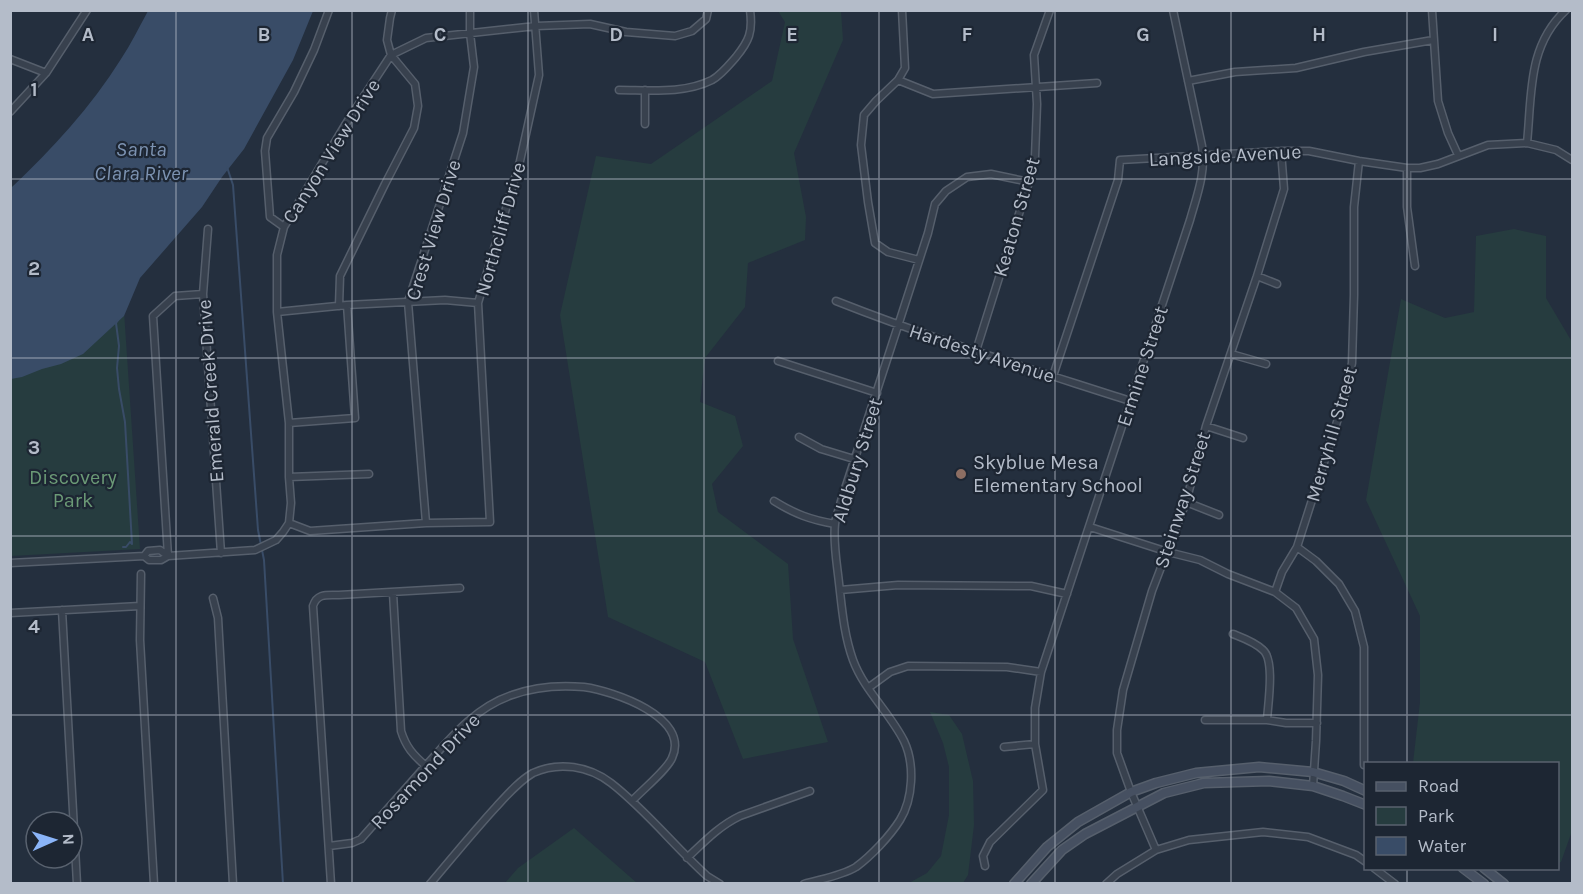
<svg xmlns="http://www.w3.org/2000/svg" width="1583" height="894" font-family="Karla,sans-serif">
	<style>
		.green { fill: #263c3f }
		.water { fill: #394c67 }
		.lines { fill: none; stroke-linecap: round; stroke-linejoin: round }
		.stream { stroke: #394c67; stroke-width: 2 }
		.minor-casing { stroke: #565f6c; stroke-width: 9 }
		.secondary-casing { stroke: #565f6c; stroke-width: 11 }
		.minor { stroke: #38414e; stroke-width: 6 }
		.secondary { stroke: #465061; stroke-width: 8 }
		.grid { fill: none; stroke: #b4bcc9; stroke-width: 1.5; stroke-opacity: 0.55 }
		.education-dot { fill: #8d6e63; stroke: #1d2633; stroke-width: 2 }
		.labels { text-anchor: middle; stroke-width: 4.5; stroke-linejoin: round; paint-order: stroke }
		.street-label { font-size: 20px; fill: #b4bcc9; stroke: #1d2633 }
		.poi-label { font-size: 20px; fill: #b4bcc9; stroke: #1d2633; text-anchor: start }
		.park-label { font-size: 20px; fill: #6b9a76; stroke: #1d2633 }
		.water-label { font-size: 21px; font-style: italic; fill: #7c92b1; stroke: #1d2633 }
		.grid-label { font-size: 20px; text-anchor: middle; font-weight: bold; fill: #b4bcc9; stroke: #1d2633; stroke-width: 4.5; stroke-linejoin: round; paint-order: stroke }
	</style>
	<rect width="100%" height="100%" fill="#242f3e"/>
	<path class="green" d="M 778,11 L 841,11 L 843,40 L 794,153 L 806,217 L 805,240 L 748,263 L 745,307 L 705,358 L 700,402 L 735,416 L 743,446 L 712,484 L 718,512 L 788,564 L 793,639 L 828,742 L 743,759 L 705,662 L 608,617 L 560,315 L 596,156 L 651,164 L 772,81 L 785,22 Z
		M 115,178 L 140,549 L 11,556 L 11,187 L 14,185 Z
		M 1514,229 L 1546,236 L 1546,298 L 1572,342 L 1572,831 L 1561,862 L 1558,863 L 1558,764 L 1413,763 L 1420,702 L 1420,616 L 1366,500 L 1401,299 L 1445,318 L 1474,312 L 1476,236 Z
		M 930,712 L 949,715 L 962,734 L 973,781 L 974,825 L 968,875 L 963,883 L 909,883 L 927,873 L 941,856 L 949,815 L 949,767 L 943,743 Z
		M 574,828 L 637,883 L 505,883 L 518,868 Z"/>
	<path class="water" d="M 148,11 L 313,11 L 293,60 L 244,149 L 222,177 L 202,207 L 140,278 L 124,316 L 83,354 L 61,364 L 42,369 L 22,377 L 11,379 L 11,188 C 52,149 91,107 121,59 C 131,44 139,27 148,11 Z"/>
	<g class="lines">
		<path class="stream" d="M 227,167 L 233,185 L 258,530 L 264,560 L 283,884
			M 118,320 L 116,323 L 119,346 L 117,368 L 119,389 L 125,422 L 132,544 L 130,542 L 126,547 L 123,547"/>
		<g class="minor-casing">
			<path id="minor" d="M 902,10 L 905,68 L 898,80 L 876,101 L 864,115 L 861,145 L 868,202 L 875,243 L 888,252 L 919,260
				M 1432,10 L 1438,101 L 1448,133 L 1458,155
				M 10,59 L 46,73
				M 898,80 L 933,94 L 1097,83
				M 1188,81 L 1235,72 L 1296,68 L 1364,52 L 1433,40
				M 619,90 C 649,90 684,94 712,80 C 721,75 729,65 736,57 C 749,41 753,32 750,10
				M 645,90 L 645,124
				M 10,112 L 46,73 L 87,10
				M 1527,143 C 1532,95 1527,46 1566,10
				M 1407,168 L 1407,207 L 1415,266
				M 284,227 L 270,217 L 265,151 L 267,138 L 294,92 L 314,50 L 329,10
				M 208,229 L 203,294 L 221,553
				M 1257,276 L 1277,284
				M 203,294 L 175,296 L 153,316 L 168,556 L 255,550 L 276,540 L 283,532 L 289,523 L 291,503 L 289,477 L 289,423 L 277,312 L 277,255 L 284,227 L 345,125 L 391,55 L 426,38 L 536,26 L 590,24 L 626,32 L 675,36 L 692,31 L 706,19 L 708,10
				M 836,301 C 932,339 1031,369 1130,401
				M 339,306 L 340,276 L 385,184 L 414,128 L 418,106 L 415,84 L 391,55 L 387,40 L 390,18 L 392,10
				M 277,312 L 347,305 L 445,300 L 478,303
				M 976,351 L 1029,182 L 1035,157 L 1037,104 L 1034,55 L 1050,10
				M 1231,354 L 1266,364
				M 778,361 L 877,393
				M 1053,376 L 1118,180 L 1120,160 L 1281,151 L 1309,151 L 1359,161 L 1407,168 L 1420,168 L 1438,164 L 1488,145 L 1527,143 L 1556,150 L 1572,160
				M 289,423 L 355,418 L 347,305
				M 1206,426 L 1243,438
				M 799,437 L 821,449 L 854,459
				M 289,477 L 369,474
				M 774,501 C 795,514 811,520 835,524
				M 1186,502 L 1219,515
				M 289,523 L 310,531 L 426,523 L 490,522 L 478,303 L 520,161 L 539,75 L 534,10
				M 426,523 L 408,302 L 463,133 L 474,67 L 470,33 L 470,10
				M 1090,527 L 1168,552 L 1200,560 L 1228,574 L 1275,592 L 1296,608 L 1314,639 L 1318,675 L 1316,741 L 1313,786
				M 1297,547 L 1316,561 L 1339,584 L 1355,611 L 1364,647 L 1364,765
				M 10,563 L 144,556 L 149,560 L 161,560 L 168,556 L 160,550 L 148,551 L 144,556
				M 141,574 L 140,640 L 154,884
				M 840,590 L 898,585 L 1031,586 L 1067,594
				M 1275,592 L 1282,572 L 1297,547 L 1343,403 L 1352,363 L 1354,295 L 1354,207 L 1359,161
				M 393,593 L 401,731 C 406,747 413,755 426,766
				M 213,598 L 218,618 L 233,884
				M 62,610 L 77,884
				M 10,613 L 140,606
				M 1233,634 C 1243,638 1255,642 1263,650 C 1275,660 1268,704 1267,720
				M 868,688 L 890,672 L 908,666 L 1007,667 L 1041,672
				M 1205,720 L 1267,720 L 1286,723 L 1317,723
				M 1004,747 L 1035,744
				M 329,846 L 352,843 L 361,839 C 381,816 402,793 422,770 C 448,741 473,708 512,695 C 534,687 561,685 584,687 C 613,691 691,717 672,758 C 667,770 642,790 632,801
				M 1156,850 L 1131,792 L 1117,753 L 1117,730 L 1123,690 L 1152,591 L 1186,502 L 1206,426 L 1257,276 L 1284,189 L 1281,151
				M 687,858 C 704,842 719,826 740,816 L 810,791
				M 985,866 L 983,856 L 990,842 L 1043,790 L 1035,744 L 1035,708 L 1041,672 L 1190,220 C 1197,195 1206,173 1202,146 L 1173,10
				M 1374,868 L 1395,884
				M 331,884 L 313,606 C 317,593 327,595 339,595 L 460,588
				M 430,884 C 452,858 473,832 496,807 C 507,795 519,781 533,773 C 559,761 589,766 611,783 C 646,810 674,846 707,876 L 720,884
				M 804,884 C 821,879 841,876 856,867 C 871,856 890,836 900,820 C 913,799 915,764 904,741 C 890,713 864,690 853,660 C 844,635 842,609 839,583 C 837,564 833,543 835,524 C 836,516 839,509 841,501 L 896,332 L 928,233 L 935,204 L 946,191 L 967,177 L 991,174 L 1029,182
				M 1106,884 L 1117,874 L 1156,850 L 1189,840 L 1263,832 L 1308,837 L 1356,855 L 1366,862"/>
		</g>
		<g class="secondary-casing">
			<path id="secondary" d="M 1463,868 L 1484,884
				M 1484,868 L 1504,884
				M 1014,884 L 1047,847 L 1078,822 L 1131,792 L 1156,783 L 1196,773 L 1259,767 L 1313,772 L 1344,781 L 1366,791
				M 1031,884 L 1062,850 L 1085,834 L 1164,793 L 1204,783 L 1269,781 L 1313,786 L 1343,796 L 1366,805"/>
		</g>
		<use href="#minor" class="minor"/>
		<use href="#secondary" class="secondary"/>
	</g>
	<path class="grid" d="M 176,10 L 176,884M 352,10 L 352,884M 528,10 L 528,884M 704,10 L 704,884M 879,10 L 879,884M 1055,10 L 1055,884M 1231,10 L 1231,884M 1407,10 L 1407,764M 10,179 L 1572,179M 10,358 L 1572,358M 10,536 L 1572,536M 10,715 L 1572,715M 1407,868 L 1407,884"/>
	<circle class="education-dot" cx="961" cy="474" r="6"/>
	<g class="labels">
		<g class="street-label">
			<text transform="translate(331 151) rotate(-58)" y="7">Canyon View Drive</text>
			<text transform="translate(1225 155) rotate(-3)" y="7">Langside Avenue</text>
			<text transform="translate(1016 217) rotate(-74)" y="7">Keaton Street</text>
			<text transform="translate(500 229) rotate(-74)" y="7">Northcliff Drive</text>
			<text transform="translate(433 230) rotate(-73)" y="7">Crest View Drive</text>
			<text transform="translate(982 353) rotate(18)" y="7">Hardesty Avenue</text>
			<text transform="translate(1142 366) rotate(-72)" y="7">Ermine Street</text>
			<text transform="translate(210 391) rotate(-94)" y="7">Emerald Creek Drive</text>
			<text transform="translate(1331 434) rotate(-74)" y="7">Merryhill Street</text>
			<text transform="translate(857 460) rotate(-73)" y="7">Aldbury Street</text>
			<text transform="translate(1182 500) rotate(-72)" y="7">Steinway Street</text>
			<text transform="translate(425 771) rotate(-47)" y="7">Rosamond Drive</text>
		</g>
		<g class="poi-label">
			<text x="973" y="469">Skyblue Mesa<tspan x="973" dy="23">Elementary School</tspan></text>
		</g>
		<g class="park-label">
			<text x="73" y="484">Discovery<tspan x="73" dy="23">Park</tspan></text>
		</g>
		<g class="water-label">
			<text x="141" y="156">Santa<tspan x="141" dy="24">Clara River</tspan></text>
		</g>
	</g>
	<g class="grid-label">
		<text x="88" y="41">A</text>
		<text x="264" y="41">B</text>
		<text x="440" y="41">C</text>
		<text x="616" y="41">D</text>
		<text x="792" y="41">E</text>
		<text x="967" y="41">F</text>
		<text x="1143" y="41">G</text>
		<text x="1319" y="41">H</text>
		<text x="1495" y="41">I</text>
		<text x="34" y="96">1</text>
		<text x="34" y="275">2</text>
		<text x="34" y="454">3</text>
		<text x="34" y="633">4</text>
	</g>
	<rect width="1583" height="894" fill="none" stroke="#b4bcc9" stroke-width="24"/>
	<rect x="1364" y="762" width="195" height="108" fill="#1d2633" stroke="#59626f" stroke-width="1.5"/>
	<rect x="1376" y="782" width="30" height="9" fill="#465061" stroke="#59626f" stroke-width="1.5"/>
	<text x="1418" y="792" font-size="18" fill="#b4bcc9">Road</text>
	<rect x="1376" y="807" width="30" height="18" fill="#263c3f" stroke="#59626f" stroke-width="1.5"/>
	<text x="1418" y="822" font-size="18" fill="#b4bcc9">Park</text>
	<rect x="1376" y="837" width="30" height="18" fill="#394c67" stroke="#59626f" stroke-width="1.5"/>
	<text x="1418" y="852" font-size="18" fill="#b4bcc9">Water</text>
	<g transform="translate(54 840) rotate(87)"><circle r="28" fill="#1d2633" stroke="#59626f" stroke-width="1.5"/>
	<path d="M0-4.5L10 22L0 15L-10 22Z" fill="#8ab4f8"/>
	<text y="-9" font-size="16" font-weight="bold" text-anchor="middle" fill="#b4bcc9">N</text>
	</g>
</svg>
